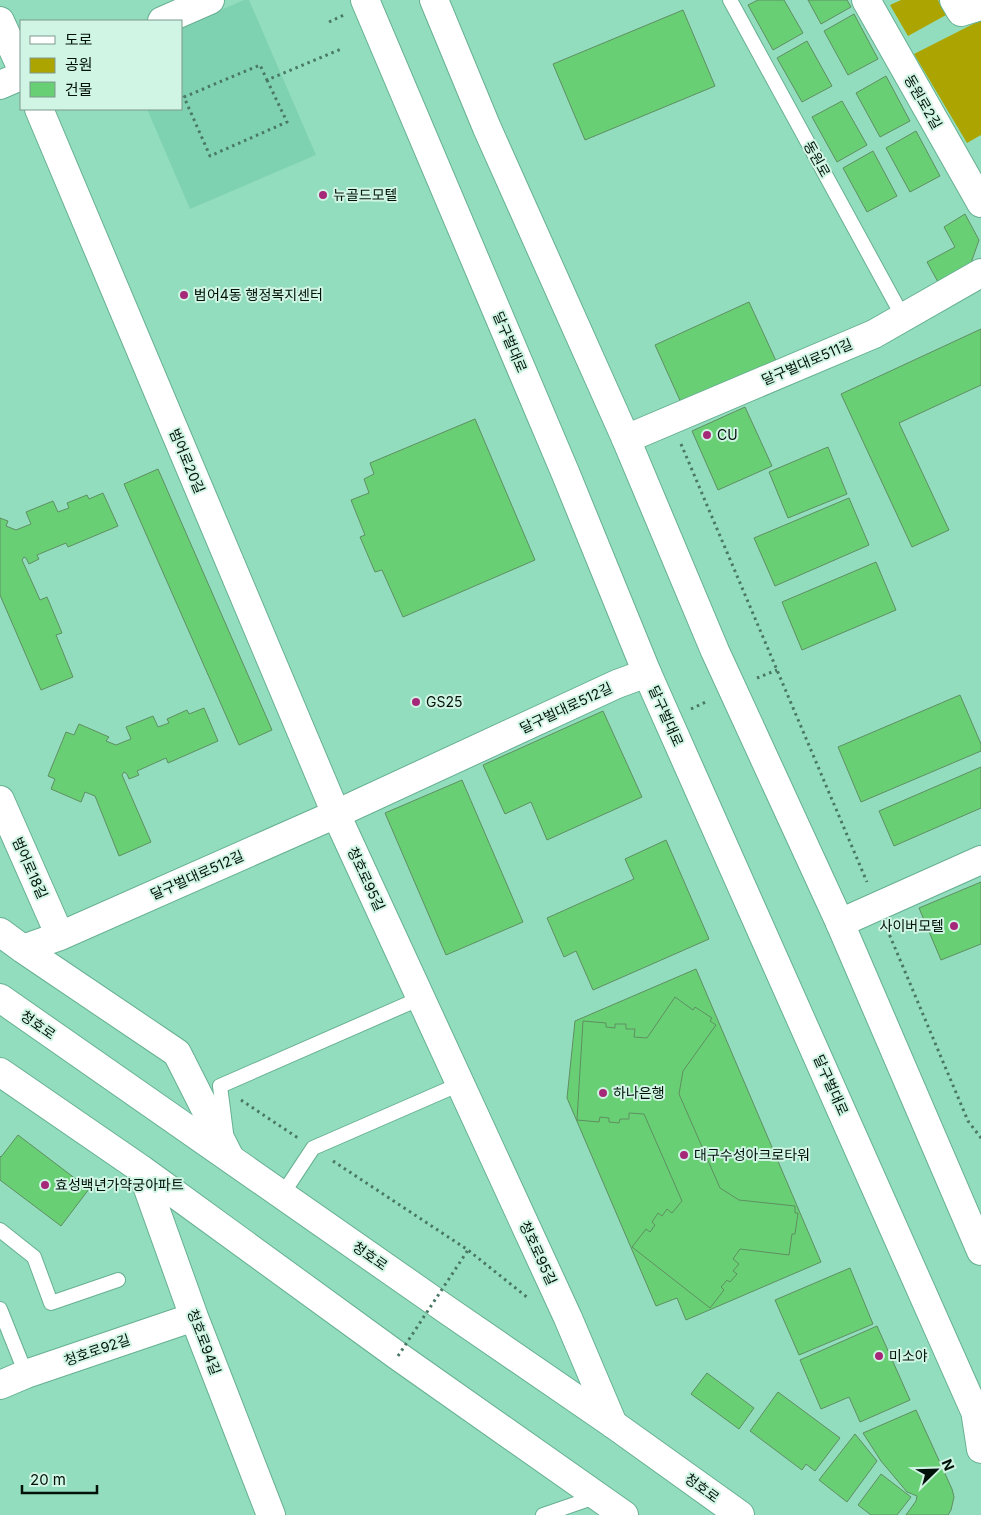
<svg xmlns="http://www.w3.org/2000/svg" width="981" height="1515" font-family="Inter,'Noto Sans KR',sans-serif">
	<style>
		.built { fill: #7fd2b1 }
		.green { fill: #aca401 }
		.building { fill: #69cf74; stroke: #5e8f62 }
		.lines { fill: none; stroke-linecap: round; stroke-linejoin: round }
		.service-casing { stroke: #67b093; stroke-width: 16 }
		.minor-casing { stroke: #67b093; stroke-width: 30 }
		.secondary-casing { stroke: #67b093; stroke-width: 30 }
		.path { stroke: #497864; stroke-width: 3; stroke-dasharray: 2.5 4; stroke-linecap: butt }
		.service { stroke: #fff; stroke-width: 14 }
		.minor { stroke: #fff; stroke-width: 28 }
		.secondary { stroke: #fff; stroke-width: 28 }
		.path-bridge { stroke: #497864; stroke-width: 3; stroke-dasharray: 2.5 4; stroke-linecap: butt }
		.poi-dot { fill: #a62879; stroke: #d1f5e4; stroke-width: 2 }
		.labels { text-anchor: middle; stroke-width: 4; stroke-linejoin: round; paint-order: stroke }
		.street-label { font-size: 14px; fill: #00120a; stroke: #d1f5e4 }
		.poi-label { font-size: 14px; fill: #00120a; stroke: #d1f5e4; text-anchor: start }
	</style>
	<rect width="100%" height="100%" fill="#92ddbd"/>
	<path class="built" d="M 244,0 L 249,0 L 316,155 L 190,209 L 147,109 L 181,109 L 181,27 Z"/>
	<path class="green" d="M 901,0 L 938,0 L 946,15 L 908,36 L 890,5 Z
		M 981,20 L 981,135 L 967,143 L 914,54 Z"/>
	<path class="building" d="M 758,0 L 784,0 L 803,33 L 773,50 L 748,5 Z
		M 808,0 L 847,0 L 851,7 L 821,24 Z
		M 683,10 L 715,86 L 585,140 L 553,64 Z
		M 854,14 L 878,59 L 848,75 L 824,31 Z
		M 807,41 L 832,86 L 802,102 L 777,58 Z
		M 886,76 L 910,121 L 880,137 L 856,93 Z
		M 842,101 L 867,145 L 837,162 L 812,117 Z
		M 916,131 L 940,176 L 910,192 L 886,148 Z
		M 873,151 L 897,196 L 867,212 L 843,168 Z
		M 965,214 L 979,240 L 971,263 L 938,282 L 927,262 L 955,247 L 944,227 Z
		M 749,302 L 777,363 L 683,407 L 655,345 Z
		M 981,329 L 981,385 L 899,423 L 949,530 L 912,547 L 841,394 Z
		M 745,407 L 772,466 L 718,490 L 692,431 Z
		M 475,419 L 535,560 L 403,617 L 382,570 L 375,572 L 360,537 L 365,535 L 351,500 L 369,493 L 364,479 L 374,474 L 370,463 Z
		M 828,447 L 847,494 L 788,518 L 769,472 Z
		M 158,469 L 272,730 L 239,745 L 124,484 Z
		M 103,493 L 118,526 L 68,547 L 66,543 L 37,555 L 39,559 L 29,564 L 26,558 L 24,557 L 22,560 L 40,600 L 47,597 L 62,633 L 56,635 L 73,677 L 41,690 L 0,595 L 0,518 L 8,521 L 6,526 L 16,530 L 31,524 L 26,512 L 53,501 L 58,512 L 69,508 L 67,503 L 87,495 L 89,499 Z
		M 849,498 L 869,545 L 775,586 L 754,538 Z
		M 876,562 L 896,610 L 802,650 L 782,602 Z
		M 960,695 L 981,744 L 981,751 L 861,802 L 838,747 Z
		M 204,708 L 218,741 L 168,763 L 166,758 L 137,771 L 139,775 L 129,779 L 127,774 L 124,772 L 122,775 L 151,842 L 119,856 L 95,796 L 85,792 L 81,802 L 51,789 L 55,779 L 48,776 L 66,732 L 74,735 L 79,724 L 109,737 L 106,741 L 116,745 L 131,739 L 126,727 L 153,716 L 158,727 L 169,723 L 167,719 L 187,710 L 189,714 Z
		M 603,711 L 642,797 L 547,840 L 531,802 L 505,814 L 483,765 Z
		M 981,767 L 981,808 L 894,846 L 879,811 Z
		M 462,780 L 523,922 L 446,955 L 385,813 Z
		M 666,840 L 709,939 L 593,990 L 576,951 L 564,957 L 547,918 L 634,879 L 625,859 Z
		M 981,882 L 981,944 L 941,960 L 919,908 Z
		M 696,969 L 821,1262 L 686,1320 L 677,1298 L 656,1306 L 567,1098 L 575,1021 Z
		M 675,997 L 693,1010 L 695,1007 L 712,1018 L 710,1021 L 716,1025 L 683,1071 L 679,1094 L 720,1188 L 739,1200 L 795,1206 L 795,1213 L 798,1213 L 795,1234 L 792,1234 L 789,1255 L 740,1249 L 733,1259 L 739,1264 L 733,1271 L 737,1274 L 730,1282 L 727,1280 L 721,1287 L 724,1290 L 710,1308 L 632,1247 L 646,1229 L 650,1232 L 655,1225 L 652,1222 L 658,1213 L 662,1216 L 667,1209 L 672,1213 L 682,1201 L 644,1114 L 629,1113 L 629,1119 L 620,1119 L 619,1123 L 609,1122 L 609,1118 L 600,1117 L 599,1122 L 577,1120 L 583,1021 L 606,1023 L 606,1027 L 615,1028 L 615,1024 L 626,1024 L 626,1029 L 635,1029 L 634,1037 L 647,1038 Z
		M 18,1135 L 89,1189 L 61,1226 L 0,1180 L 0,1156 L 1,1157 Z
		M 850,1268 L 873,1324 L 799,1355 L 775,1300 Z
		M 877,1326 L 910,1400 L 860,1422 L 849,1397 L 821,1409 L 800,1360 Z
		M 707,1373 L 754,1408 L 739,1429 L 691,1394 Z
		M 778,1392 L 840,1438 L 815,1471 L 806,1464 L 802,1470 L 750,1431 Z
		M 916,1410 L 952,1489 L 954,1497 L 951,1510 L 948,1515 L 906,1515 L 916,1501 L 917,1496 L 907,1492 L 881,1461 L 863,1433 Z
		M 855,1434 L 877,1461 L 847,1502 L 819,1480 Z
		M 881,1474 L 911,1497 L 897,1515 L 871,1515 L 858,1505 Z"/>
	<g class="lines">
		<g class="service-casing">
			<path id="service" d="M 730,0 L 903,317
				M 226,1133 L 220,1086 L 421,998
				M 282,1195 L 313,1148 L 460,1084
				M 0,1230 L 34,1257 L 51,1303 L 118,1280
				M 0,1309 L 26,1374
				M 543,1515 L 598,1496"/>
		</g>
		<g class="minor-casing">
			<path id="minor" d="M 866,0 L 981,203
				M 954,0 L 961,12 L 981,6
				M 0,21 L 21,67
				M 162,21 L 210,0
				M 0,85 L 21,76
				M 39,109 L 336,814 L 568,1318 L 613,1424
				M 626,439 L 874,334 L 981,273
				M 0,800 L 60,936
				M 840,923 L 981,860
				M 0,932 L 23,949 L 177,1053 L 230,1158
				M 23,949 L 60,936 L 336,814 L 617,684 L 647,673
				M 0,1072 L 141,1169 L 398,1356 L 624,1515
				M 141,1169 L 194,1317 L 271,1515
				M 0,1385 L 26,1374 L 194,1317"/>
		</g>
		<g class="secondary-casing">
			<path id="secondary" d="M 365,0 L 565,472 L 647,673 L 981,1425
				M 434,0 L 487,128 L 626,439 L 715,651 L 840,923 L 981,1251
				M 0,998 L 447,1310 L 613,1424 L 740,1515
				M 975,1410 L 981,1449"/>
		</g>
		<path class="path" d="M 329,22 L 344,15
			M 267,80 L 287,122 L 210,156 L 184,97 L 260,65 L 267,80 L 341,49
			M 681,444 L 867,882
			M 757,678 L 777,670
			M 691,709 L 708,701
			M 887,929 L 968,1121 L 981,1138
			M 241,1100 L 298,1138
			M 333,1161 L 468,1250 L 528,1298"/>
		<use href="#service" class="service"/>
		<use href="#minor" class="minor"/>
		<use href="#secondary" class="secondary"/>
		<path class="path-bridge" d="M 398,1356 L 468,1250"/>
	</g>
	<g class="poi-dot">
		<circle cx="323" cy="195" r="5"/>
		<circle cx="184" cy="295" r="5"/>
		<circle cx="707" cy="435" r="5"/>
		<circle cx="416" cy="702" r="5"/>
		<circle cx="954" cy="926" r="5"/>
		<circle cx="603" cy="1093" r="5"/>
		<circle cx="684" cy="1155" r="5"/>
		<circle cx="45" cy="1185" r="5"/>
		<circle cx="879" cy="1356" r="5"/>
	</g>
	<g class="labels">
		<g class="street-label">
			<text transform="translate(923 102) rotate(60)" y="5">동원로2길</text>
			<text transform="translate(817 159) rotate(61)" y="5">동원로</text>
			<text transform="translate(510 342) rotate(67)" y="5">달구벌대로</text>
			<text transform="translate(807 362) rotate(-23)" y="5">달구벌대로511길</text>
			<text transform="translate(187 461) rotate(67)" y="5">범어로20길</text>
			<text transform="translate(566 708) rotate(-25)" y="5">달구벌대로512길</text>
			<text transform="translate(666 716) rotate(66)" y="5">달구벌대로</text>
			<text transform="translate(30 868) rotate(66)" y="5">범어로18길</text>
			<text transform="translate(197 875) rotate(-24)" y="5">달구벌대로512길</text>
			<text transform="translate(366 879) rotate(65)" y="5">청호로95길</text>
			<text transform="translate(38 1025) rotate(35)" y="5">청호로</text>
			<text transform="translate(831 1085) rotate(66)" y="5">달구벌대로</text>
			<text transform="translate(538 1253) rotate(65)" y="5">청호로95길</text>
			<text transform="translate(370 1256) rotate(35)" y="5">청호로</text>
			<text transform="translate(204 1342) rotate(69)" y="5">청호로94길</text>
			<text transform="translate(97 1350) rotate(-19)" y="5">청호로92길</text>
			<text transform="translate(702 1488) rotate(36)" y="5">청호로</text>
		</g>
		<g class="poi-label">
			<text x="333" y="200">뉴골드모텔</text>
			<text x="194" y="300">범어4동 행정복지센터</text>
			<text x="717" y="440">CU</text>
			<text x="426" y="707">GS25</text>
			<text x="944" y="931" text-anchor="end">사이버모텔</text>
			<text x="613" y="1098">하나은행</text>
			<text x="694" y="1160">대구수성아크로타워</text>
			<text x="55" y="1190">효성백년가약궁아파트</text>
			<text x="889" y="1361">미소야</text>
		</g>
	</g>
	<rect x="20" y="20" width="162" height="90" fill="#d1f5e4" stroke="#7d9a8d"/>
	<rect x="30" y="36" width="25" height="8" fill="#ffffff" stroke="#7d9a8d"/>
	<text x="65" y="45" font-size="15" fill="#00120a">도로</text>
	<rect x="30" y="58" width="25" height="15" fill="#aca401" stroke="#7d9a8d"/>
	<text x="65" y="70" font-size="15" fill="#00120a">공원</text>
	<rect x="30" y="82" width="25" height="15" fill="#69cf74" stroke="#7d9a8d"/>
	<text x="65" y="95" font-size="15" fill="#00120a">건물</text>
	<g transform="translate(936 1470) rotate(67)" stroke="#d1f5e4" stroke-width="4" paint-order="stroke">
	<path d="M0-4L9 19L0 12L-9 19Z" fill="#00120a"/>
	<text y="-8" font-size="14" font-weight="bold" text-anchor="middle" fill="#00120a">N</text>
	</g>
	<path d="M22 1485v8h75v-8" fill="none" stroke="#00120a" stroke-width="2.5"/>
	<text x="30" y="1485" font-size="15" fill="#00120a" stroke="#d1f5e4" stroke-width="4" paint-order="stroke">20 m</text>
</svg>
